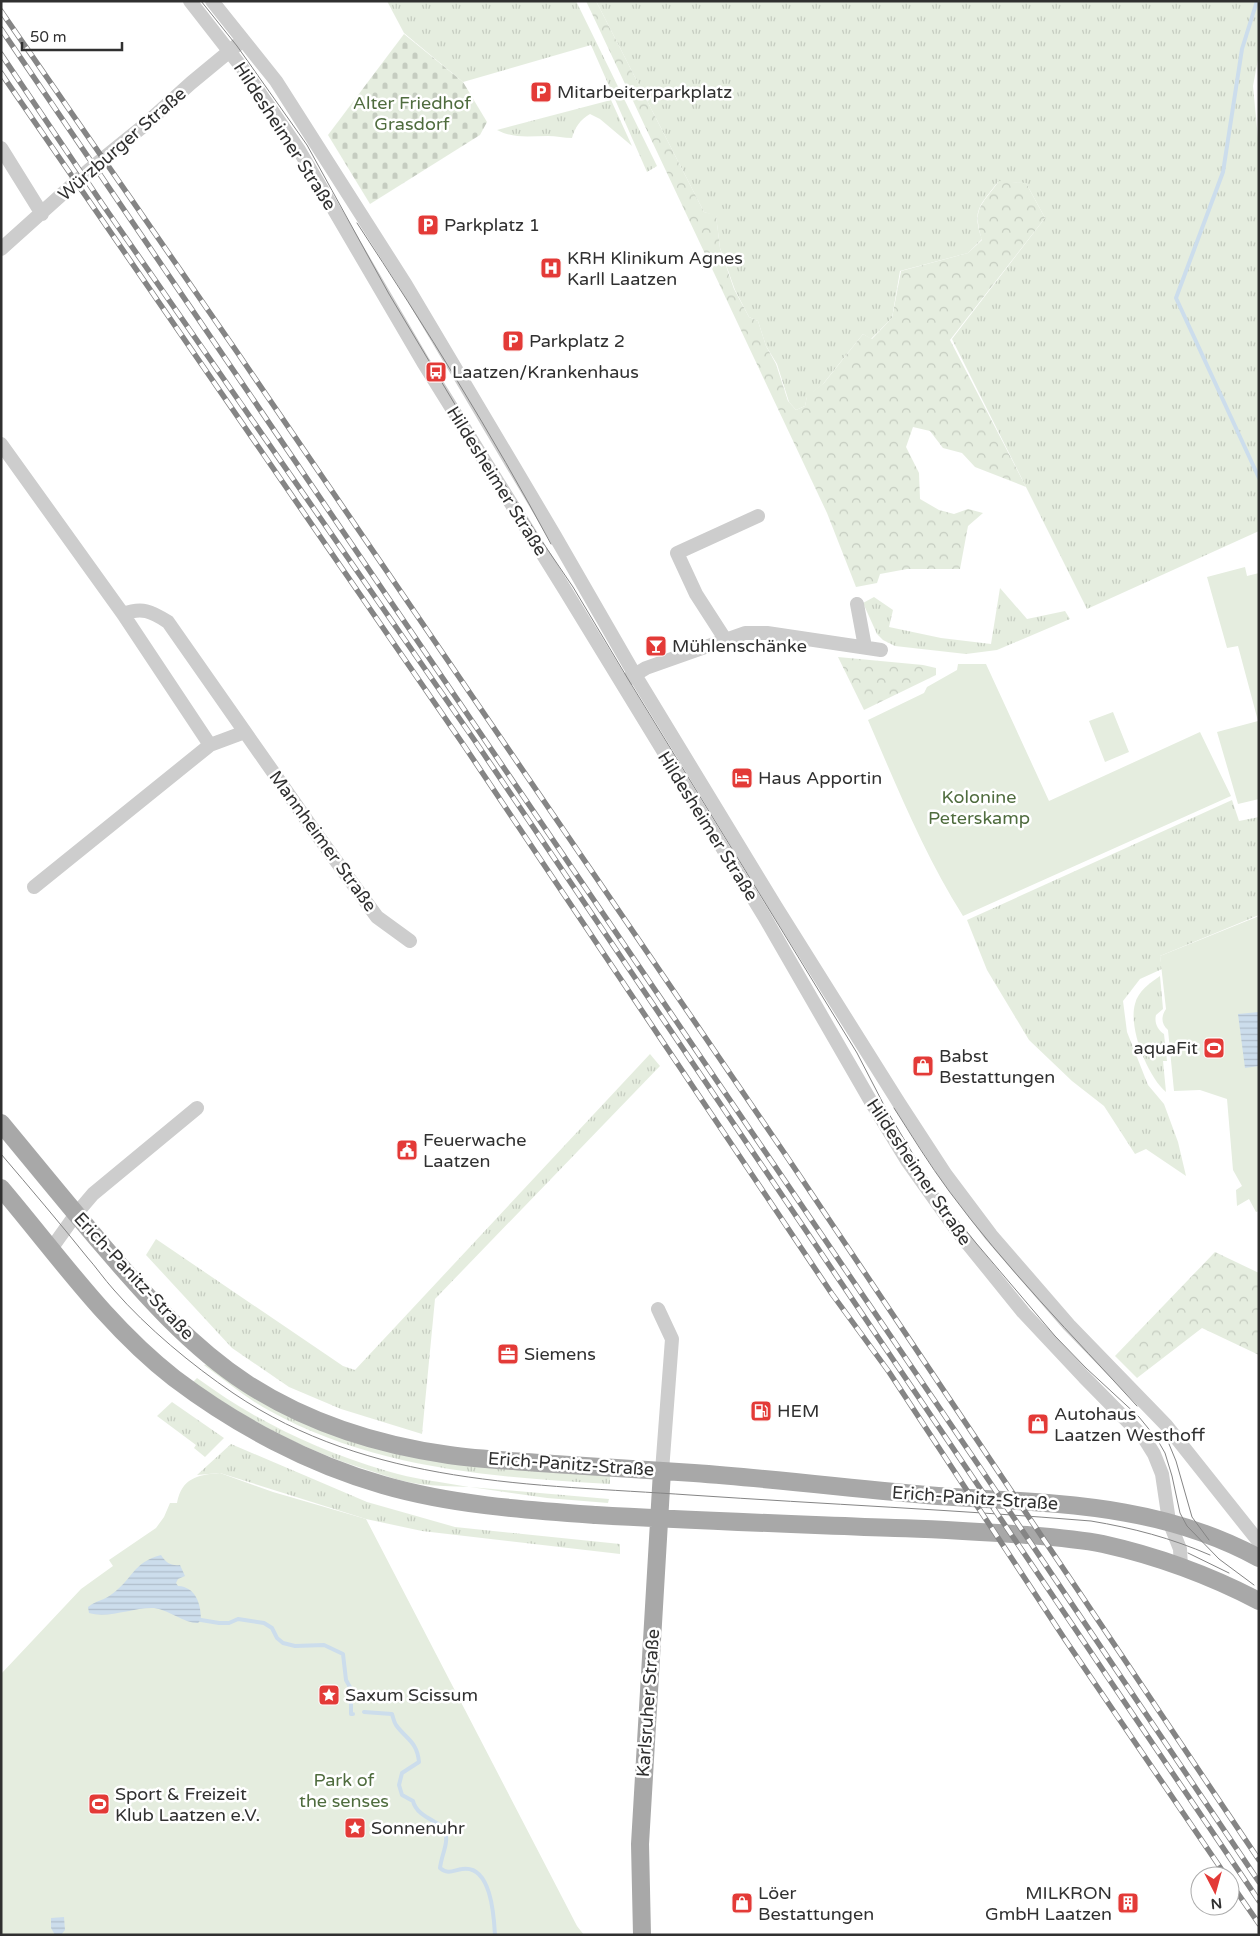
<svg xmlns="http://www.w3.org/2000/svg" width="1260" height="1936" font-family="'Varela Round',sans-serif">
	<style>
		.grass { fill: url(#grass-tufts) }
		.forest { fill: url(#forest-crowns) }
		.cemetery { fill: url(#cemetery-stones) }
		.green { fill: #e5eddf }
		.water { fill: url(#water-rules) }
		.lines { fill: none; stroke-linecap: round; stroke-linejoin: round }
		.stream { stroke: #ccddec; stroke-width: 4 }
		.minor { stroke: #cdcdcd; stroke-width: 14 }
		.major { stroke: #a8a8a8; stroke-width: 18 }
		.tram { stroke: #858585; stroke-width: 1 }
		.rail-casing { stroke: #858585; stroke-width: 5.5 }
		.rail { stroke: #fff; stroke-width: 4; stroke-dasharray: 11; stroke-linecap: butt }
		.labels { text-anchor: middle; stroke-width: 5; stroke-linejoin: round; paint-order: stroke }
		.poi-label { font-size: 18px; fill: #303030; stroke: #fff; text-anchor: start }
		.park-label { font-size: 18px; fill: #4f6c3e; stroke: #fff }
		.street-label { font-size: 18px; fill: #303030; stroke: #fff }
	</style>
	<defs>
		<pattern id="grass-tufts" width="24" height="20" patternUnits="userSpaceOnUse" patternTransform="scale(1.25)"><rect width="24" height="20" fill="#e5eddf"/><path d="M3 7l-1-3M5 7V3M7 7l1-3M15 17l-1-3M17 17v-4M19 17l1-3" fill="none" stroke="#c5ccc0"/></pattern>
		<pattern id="forest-crowns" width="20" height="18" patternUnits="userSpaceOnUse" patternTransform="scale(1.25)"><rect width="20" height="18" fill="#e5eddf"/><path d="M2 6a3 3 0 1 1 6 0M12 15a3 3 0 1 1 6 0" fill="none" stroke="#c5ccc0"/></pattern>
		<pattern id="cemetery-stones" width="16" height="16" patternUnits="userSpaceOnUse" patternTransform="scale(1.25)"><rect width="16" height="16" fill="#e5eddf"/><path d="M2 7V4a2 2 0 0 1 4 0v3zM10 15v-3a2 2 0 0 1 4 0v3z" fill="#c5ccc0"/></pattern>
		<pattern id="water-rules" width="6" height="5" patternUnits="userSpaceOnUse" patternTransform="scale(1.25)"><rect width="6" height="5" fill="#ccddec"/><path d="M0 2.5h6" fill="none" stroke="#b0becb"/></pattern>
	</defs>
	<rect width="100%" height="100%" fill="#fff"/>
	<path class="grass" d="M 387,1 L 576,1 L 657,166 L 647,172 L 591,45 L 463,82 L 404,33 Z
		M 596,1 L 1259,1 L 1259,54 L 1253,86 L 1259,149 L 1259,531 L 1087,609 L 952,339 L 1045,218 L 1026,183 L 998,182 C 981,204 971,210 982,239 L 968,253 L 900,271 L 892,318 L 871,339 L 863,334 L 823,384 L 807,397 L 805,406 L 796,410 L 789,402 L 777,364 L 766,346 L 758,321 L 749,317 L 735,290 L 720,248 L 716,216 L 704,212 Z
		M 611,100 L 632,146 L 600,119 L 590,114 C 580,120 575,127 572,138 C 564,138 556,136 548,136 C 530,136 514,139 497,130 Z
		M 1000,588 L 1027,619 L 1065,611 L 1070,619 L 997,650 L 966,654 L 895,646 L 883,640 L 877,634 L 863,603 L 874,597 L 893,610 L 889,627 L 941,638 L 991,644 Z
		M 1232,800 L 1239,821 L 1259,817 L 1259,915 L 1160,956 L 1162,969 L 1140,979 L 1123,1001 L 1127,1032 L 1148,1085 L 1164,1104 L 1178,1142 L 1186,1176 L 1146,1149 L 1135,1154 L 1104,1106 L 1072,1081 L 1029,1040 L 987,970 L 967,920 Z
		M 1160,976 L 1163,1009 L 1156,1015 C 1154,1023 1158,1030 1164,1034 L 1167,1061 L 1163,1061 L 1166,1092 C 1148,1077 1128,1028 1135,1004 C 1138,991 1150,983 1160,976 Z
		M 650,1054 L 660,1066 L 435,1299 L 422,1434 L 341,1409 L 289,1387 L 232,1348 L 146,1255 L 156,1239 L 343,1366 L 355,1370 Z
		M 207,1364 L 313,1426 L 610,1474 L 610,1484 C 493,1477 375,1469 270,1411 C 247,1399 226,1381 204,1365 Z
		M 197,1378 C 256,1421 316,1450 387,1471 C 413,1479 441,1482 469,1487 C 452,1486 435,1486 419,1484 C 404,1482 389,1477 374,1472 C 306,1452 251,1422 193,1382 Z
		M 172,1402 L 224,1438 L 205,1457 L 194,1448 L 196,1445 L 157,1416 Z
		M 231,1444 L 367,1502 L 455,1527 L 620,1544 L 620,1554 L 422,1531 L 366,1519 L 220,1473 L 197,1475 Z
		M 470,1487 L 609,1499 L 608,1503 L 547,1498 Z"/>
	<path class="forest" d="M 586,1 L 596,1 L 704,212 L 716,215 L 720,248 L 734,289 L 749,317 L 758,321 L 766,346 L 776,364 L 788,401 L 796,410 L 805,406 L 807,396 L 824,383 L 863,334 L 872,339 L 892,318 L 901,271 L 968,253 L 982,240 C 972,208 981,206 999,181 L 1026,183 L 1045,218 L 950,340 L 1026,487 L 975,467 L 962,453 L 943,448 L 930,431 L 913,427 L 906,447 L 919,473 L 920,499 L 939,510 L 954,514 L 968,509 L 983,513 L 968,526 L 960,569 L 907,569 L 880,574 L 877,583 L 856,587 L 827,513 Z
		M 838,657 L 923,665 L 936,668 L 936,675 L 864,710 Z
		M 1215,1252 L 1259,1273 L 1259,1355 L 1202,1328 L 1137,1378 L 1115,1356 Z"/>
	<path class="cemetery" d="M 404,34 L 463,82 L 487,122 L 480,135 L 370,204 L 328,135 Z"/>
	<path class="green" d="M 1245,567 L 1247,576 L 1259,573 L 1259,799 L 1238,804 L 1217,732 L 1258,721 L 1238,646 L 1227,648 L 1207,577 Z
		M 958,664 L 986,664 L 1049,801 L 1200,732 L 1231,796 L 963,916 C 924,854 897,787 868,720 L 924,693 L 927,687 L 957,670 Z
		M 1113,712 L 1129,752 L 1105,762 L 1089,721 Z
		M 1259,916 L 1259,1211 L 1256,1212 L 1249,1199 L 1237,1206 L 1236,1190 L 1242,1186 L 1233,1170 L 1227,1099 L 1200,1090 L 1174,1091 L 1168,1030 C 1161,1024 1161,1016 1166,1009 L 1160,956 Z
		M 220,1473 L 273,1492 L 366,1519 L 577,1926 L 584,1935 L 1,1935 L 1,1674 L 81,1589 L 113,1566 L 109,1560 L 156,1528 L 164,1517 L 170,1503 L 177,1503 C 182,1478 197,1475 220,1473 Z"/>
	<path class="water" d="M 1259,1012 L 1259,1066 L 1245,1068 L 1238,1014 Z
		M 161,1555 C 166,1563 171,1566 180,1565 L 185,1576 L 178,1579 L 176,1583 L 178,1586 C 196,1587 201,1604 201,1620 L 198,1623 C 183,1623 170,1610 154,1608 C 133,1607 109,1619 89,1613 L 88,1607 C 95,1601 105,1600 112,1594 C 133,1579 132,1563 161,1555 Z
		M 64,1917 L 65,1930 L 61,1935 L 55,1935 L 51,1928 L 51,1918 Z"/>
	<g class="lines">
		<path class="stream" d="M 1257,1 L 1242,49 L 1223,172 L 1176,298 L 1259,478
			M 201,1620 L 219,1623 L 229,1623 L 238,1619 L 264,1623 L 272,1628 L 277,1638 L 283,1643 L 295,1646 L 324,1645 L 343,1654 L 346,1680 L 351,1689 L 351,1714 L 353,1714
			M 364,1712 L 392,1714 C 393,1717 394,1722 396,1725 C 406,1739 417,1741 419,1762 L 402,1773 L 399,1785 L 402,1795 L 413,1801 C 416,1815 434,1820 445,1828 C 449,1845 442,1852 440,1868 C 448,1875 454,1870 462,1869 C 491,1864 494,1916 495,1935"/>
		<path class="minor" d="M 190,1 L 243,69 L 299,150 L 423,362 L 565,590 L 764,916 L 870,1100 L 908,1162 L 955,1228 L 1023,1312 L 1084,1377 L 1144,1438 L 1154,1454 L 1162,1474 L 1169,1521 L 1180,1549 L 1181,1567
			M 212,1 L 276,81 L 406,285 L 555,536 L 635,675 L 776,907 L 899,1103 L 946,1175 L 991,1235 L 1069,1325 L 1166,1425 L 1259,1542
			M 1,148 L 42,214
			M 1,249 L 89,170 L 141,128 L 191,83 L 237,45
			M 1,444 L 123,614 L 210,745
			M 857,604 L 865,647
			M 123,614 C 142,607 151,611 168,622 L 315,832 L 377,917 L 410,941
			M 725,639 L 696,594 L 677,553 L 758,516
			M 628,679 L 646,668 L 745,633 L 767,633 L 881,650
			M 34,887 L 210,745 L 245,732
			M 51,1249 L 76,1214 L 93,1194 L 197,1108
			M 658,1309 L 672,1339 L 662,1471"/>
		<path class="major" d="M 1,1123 C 35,1164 69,1206 104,1247 C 146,1296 191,1347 246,1383 C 306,1422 378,1445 449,1455 C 483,1460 519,1461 554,1464 C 600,1467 647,1470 694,1473 C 775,1479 857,1489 938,1496 C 1051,1504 1156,1502 1259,1558
			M 1,1188 C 57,1254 106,1325 174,1378 C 236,1425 309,1464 383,1485 C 452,1505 526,1510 596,1515 C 696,1521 795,1524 895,1528 C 939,1529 983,1532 1027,1535 C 1052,1537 1078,1539 1103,1544 C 1157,1556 1209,1575 1259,1601
			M 642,1935 L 640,1844 L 662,1471"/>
		<path class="tram" d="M 201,1 L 237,46 L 307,145 L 389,294 L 478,443 L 539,537 L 573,587 L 628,679 L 857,1053 L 886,1109 L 938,1196 L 976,1243 L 1055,1336 L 1086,1368 L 1139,1417 L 1157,1439 L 1165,1453 L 1172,1476 L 1180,1513 L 1187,1526 L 1219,1559 L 1254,1585
			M 357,223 C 426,328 492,434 551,544
			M 894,1108 C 912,1136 929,1164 949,1191 C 1005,1267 1073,1336 1137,1406
			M 1,1154 C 30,1188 59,1222 87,1257 C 96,1267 104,1279 114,1290 C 147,1328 192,1365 233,1393 C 370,1486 532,1484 690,1495 C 824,1504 958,1510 1091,1521 C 1133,1528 1171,1538 1210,1555
			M 1169,1444 L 1176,1461 L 1192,1517 L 1209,1540
			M 1188,1553 L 1229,1573"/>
		<g class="rail-casing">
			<path id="rail" d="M 1,11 L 237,352 L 785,1154 L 1259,1860
				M 1,29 L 979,1466 L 1259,1882
				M 1,54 L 103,205 L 475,741 L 1259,1901
				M 1,73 L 465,747 L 832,1294 L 889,1372 L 1066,1641 L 1226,1876
				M 1230,1882 L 1259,1924"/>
		</g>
		<use href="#rail" class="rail"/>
	</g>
	<defs>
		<g id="parking-square" transform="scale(1.125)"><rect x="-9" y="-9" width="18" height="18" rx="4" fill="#e33a37" stroke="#fff"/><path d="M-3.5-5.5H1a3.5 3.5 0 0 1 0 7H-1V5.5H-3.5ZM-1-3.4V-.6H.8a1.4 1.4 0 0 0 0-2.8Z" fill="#fff"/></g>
		<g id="hospital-square" transform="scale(1.125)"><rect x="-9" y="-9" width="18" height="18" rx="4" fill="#e33a37" stroke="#fff"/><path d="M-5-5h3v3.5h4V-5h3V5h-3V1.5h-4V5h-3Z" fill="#fff"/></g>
		<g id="bus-square" transform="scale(1.125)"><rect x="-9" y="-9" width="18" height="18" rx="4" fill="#e33a37" stroke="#fff"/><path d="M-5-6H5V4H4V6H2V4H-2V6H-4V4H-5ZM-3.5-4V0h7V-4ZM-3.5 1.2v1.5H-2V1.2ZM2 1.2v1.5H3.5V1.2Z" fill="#fff"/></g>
		<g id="bar-square" transform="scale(1.125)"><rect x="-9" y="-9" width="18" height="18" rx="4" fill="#e33a37" stroke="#fff"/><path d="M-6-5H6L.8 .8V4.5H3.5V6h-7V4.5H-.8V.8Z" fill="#fff"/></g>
		<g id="hotel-square" transform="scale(1.125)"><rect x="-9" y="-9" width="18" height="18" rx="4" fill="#e33a37" stroke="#fff"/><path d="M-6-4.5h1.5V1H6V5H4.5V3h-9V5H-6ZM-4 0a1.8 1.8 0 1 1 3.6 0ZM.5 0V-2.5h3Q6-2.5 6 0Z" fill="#fff"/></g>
		<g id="stadium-square" transform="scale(1.125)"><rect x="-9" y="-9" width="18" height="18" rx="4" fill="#e33a37" stroke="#fff"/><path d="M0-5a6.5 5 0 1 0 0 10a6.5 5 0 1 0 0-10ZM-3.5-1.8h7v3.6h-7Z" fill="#fff"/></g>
		<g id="shop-square" transform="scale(1.125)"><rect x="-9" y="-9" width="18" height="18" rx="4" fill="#e33a37" stroke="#fff"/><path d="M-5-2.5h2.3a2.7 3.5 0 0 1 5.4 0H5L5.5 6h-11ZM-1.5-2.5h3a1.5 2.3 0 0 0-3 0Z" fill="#fff"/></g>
		<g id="civic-square" transform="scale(1.125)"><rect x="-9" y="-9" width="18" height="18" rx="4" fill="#e33a37" stroke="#fff"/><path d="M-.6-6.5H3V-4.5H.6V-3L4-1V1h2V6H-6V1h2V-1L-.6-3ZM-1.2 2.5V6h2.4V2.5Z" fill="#fff"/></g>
		<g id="office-square" transform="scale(1.125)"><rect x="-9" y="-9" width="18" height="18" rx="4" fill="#e33a37" stroke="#fff"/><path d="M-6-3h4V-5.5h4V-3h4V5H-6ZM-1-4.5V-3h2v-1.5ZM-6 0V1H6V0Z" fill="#fff"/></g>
		<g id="fuel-square" transform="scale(1.125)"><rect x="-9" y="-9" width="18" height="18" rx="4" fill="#e33a37" stroke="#fff"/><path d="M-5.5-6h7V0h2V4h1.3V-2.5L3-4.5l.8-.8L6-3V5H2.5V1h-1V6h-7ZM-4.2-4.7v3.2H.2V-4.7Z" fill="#fff"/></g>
		<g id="sight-square" transform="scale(1.125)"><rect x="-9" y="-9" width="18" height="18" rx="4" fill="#e33a37" stroke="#fff"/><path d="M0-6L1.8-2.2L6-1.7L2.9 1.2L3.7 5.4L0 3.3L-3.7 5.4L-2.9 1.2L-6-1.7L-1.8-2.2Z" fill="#fff"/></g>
		<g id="building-square" transform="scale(1.125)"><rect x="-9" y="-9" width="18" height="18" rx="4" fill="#e33a37" stroke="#fff"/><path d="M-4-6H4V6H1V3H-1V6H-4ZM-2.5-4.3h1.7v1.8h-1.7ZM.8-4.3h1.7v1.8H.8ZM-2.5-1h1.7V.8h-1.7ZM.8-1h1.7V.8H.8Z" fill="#fff"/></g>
	</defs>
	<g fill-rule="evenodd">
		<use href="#parking-square" x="541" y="92"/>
		<use href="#parking-square" x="428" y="225"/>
		<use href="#hospital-square" x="551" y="268"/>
		<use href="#parking-square" x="513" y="341"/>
		<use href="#bus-square" x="436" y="372"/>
		<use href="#bar-square" x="656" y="646"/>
		<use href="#hotel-square" x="742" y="778"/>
		<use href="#stadium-square" x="1214" y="1048"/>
		<use href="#shop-square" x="923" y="1066"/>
		<use href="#civic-square" x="407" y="1150"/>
		<use href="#office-square" x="508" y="1354"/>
		<use href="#fuel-square" x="761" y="1411"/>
		<use href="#shop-square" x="1038" y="1424"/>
		<use href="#sight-square" x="329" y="1695"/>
		<use href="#stadium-square" x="99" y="1804"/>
		<use href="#sight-square" x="355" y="1828"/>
		<use href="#shop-square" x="742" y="1903"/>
		<use href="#building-square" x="1128" y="1903"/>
	</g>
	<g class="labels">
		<g class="poi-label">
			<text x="557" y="98">Mitarbeiterparkplatz</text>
			<text x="444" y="231">Parkplatz 1</text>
			<text x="567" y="264">KRH Klinikum Agnes<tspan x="567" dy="21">Karll Laatzen</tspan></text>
			<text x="529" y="347">Parkplatz 2</text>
			<text x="452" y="378">Laatzen/Krankenhaus</text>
			<text x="672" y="652">Mühlenschänke</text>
			<text x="758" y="784">Haus Apportin</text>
			<text x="1198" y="1054" text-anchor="end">aquaFit</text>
			<text x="939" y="1062">Babst<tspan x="939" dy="21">Bestattungen</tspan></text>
			<text x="423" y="1146">Feuerwache<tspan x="423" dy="21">Laatzen</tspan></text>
			<text x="524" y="1360">Siemens</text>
			<text x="777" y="1417">HEM</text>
			<text x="1054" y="1420">Autohaus<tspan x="1054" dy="21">Laatzen Westhoff</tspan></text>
			<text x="345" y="1701">Saxum Scissum</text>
			<text x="115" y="1800">Sport &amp; Freizeit<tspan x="115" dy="21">Klub Laatzen e.V.</tspan></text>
			<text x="371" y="1834">Sonnenuhr</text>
			<text x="758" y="1899">Löer<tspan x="758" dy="21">Bestattungen</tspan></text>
			<text x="1112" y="1899" text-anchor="end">MILKRON<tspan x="1112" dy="21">GmbH Laatzen</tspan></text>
		</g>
		<g class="park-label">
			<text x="412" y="109">Alter Friedhof<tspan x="412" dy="21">Grasdorf</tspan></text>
			<text x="979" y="803">Kolonine<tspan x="979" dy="21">Peterskamp</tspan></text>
			<text x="344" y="1786">Park of<tspan x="344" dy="21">the senses</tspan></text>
		</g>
		<g class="street-label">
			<text transform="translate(285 136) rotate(57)" y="6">Hildesheimer Straße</text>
			<text transform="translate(122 144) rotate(-41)" y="6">Würzburger Straße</text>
			<text transform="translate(497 481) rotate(58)" y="6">Hildesheimer Straße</text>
			<text transform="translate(708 826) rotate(58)" y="6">Hildesheimer Straße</text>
			<text transform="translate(323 841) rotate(54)" y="6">Mannheimer Straße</text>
			<text transform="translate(919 1172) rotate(56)" y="6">Hildesheimer Straße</text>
			<text transform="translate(134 1276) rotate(47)" y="6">Erich-Panitz-Straße</text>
			<text transform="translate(571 1464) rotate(4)" y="6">Erich-Panitz-Straße</text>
			<text transform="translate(975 1498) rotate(4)" y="6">Erich-Panitz-Straße</text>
			<text transform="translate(648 1703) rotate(-86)" y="6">Karlsruher Straße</text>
		</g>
	</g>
	<rect width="1260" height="1936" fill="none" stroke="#303030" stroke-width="5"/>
	<g transform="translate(1215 1891) rotate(174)"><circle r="24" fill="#ffffff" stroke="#acacac"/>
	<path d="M0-4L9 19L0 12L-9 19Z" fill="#e33a37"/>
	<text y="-8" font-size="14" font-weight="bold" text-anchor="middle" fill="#303030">N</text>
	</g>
	<path d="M22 42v8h100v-8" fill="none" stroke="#303030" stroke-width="2.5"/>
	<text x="30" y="42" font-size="15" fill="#303030" stroke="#ffffff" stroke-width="4" paint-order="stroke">50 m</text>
</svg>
